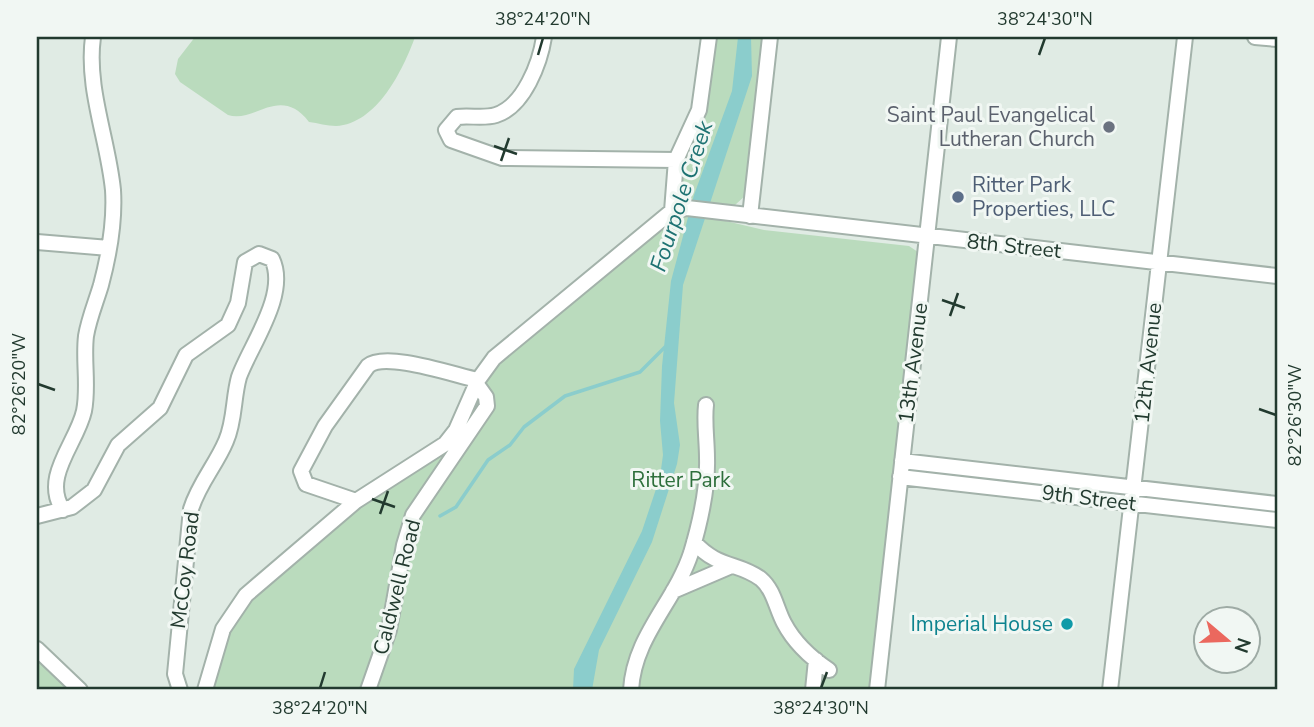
<svg xmlns="http://www.w3.org/2000/svg" width="1314" height="727" font-family="'Nunito Sans',sans-serif">
	<style>
		.green { fill: #badbbd }
		.water { fill: #8bcdcc }
		.lines { fill: none; stroke-linecap: round; stroke-linejoin: round }
		.stream { stroke: #8bcdcc; stroke-width: 3.5 }
		.minor-casing { stroke: #a3b2aa; stroke-width: 18 }
		.minor { stroke: #fff; stroke-width: 14 }
		.ticks { fill: none; stroke: #223a2f; stroke-width: 2.5 }
		.worship-dot { fill: #6b7280; stroke: #f1f7f3; stroke-width: 2.5 }
		.service-dot { fill: #5c6f8a; stroke: #f1f7f3; stroke-width: 2.5 }
		.culture-dot { fill: #0f9aa8; stroke: #f1f7f3; stroke-width: 2.5 }
		.labels { text-anchor: middle; stroke-width: 6; stroke-linejoin: round; paint-order: stroke }
		.worship-label { font-size: 21px; fill: #5b616d; stroke: #f1f7f3; text-anchor: end }
		.service-label { font-size: 21px; fill: #4e5e75; stroke: #f1f7f3; text-anchor: start }
		.street-label { font-size: 21px; fill: #223a2f; stroke: #f1f7f3 }
		.park-label { font-size: 21px; fill: #2e6f3c; stroke: #f1f7f3 }
		.culture-label { font-size: 21px; fill: #0d838f; stroke: #f1f7f3; text-anchor: end }
		.water-label { font-size: 23px; font-style: italic; fill: #1f7373; stroke: #f1f7f3 }
		.neatline { fill: none; stroke: #223a2f; stroke-width: 2.5 }
		.ticks-label { font-size: 18px; text-anchor: middle; fill: #223a2f }
	</style>
	<rect width="100%" height="100%" fill="#e0ebe4"/>
	<path class="green" d="M 195,37 L 415,37 C 403,70 377,124 336,126 C 327,126 318,123 309,122 C 280,84 254,124 228,115 L 180,82 L 175,74 L 178,59 Z
		M 714,37 L 764,37 L 746,195 L 735,205 L 680,199 L 678,182 Z
		M 684,216 L 713,218 L 764,230 L 909,246 L 918,252 L 871,668 L 871,690 L 213,690 L 229,631 L 244,604 L 362,502 L 434,459 L 499,362 L 667,220 L 674,222 Z
		M 37,657 L 65,686 L 70,690 L 37,690 Z"/>
	<path class="water" d="M 738,37 L 751,37 L 752,76 L 683,285 L 674,403 L 680,445 L 677,464 L 652,542 L 599,650 L 592,690 L 573,690 L 574,669 L 642,531 L 660,477 L 663,455 L 660,421 L 662,366 L 671,281 L 694,195 L 732,91 Z"/>
	<g class="lines">
		<path class="stream" d="M 440,516 L 456,507 L 488,460 L 510,445 L 524,427 L 565,396 L 640,372 L 665,347"/>
		<g class="minor-casing">
			<path id="minor" d="M 544,37 C 540,63 524,106 496,115 C 483,119 470,115 457,117 L 446,130 L 451,140 L 502,158 L 676,160
				M 1255,37 L 1277,39
				M 672,211 L 676,160 L 699,110 L 709,37
				M 750,216 L 770,37
				M 37,242 L 109,248
				M 902,461 L 1277,504
				M 900,477 L 1277,520
				M 356,501 L 306,484 L 301,471 L 325,426 L 368,366 C 385,351 454,375 478,380
				M 63,510 C 41,477 77,443 84,411 C 89,386 83,361 86,336 C 89,318 96,302 101,285 C 109,255 115,221 113,190 C 108,139 86,88 93,37
				M 37,516 L 72,507 L 94,490 L 118,445 L 160,408 L 186,355 L 228,325 L 238,303 L 245,262 L 259,254 L 272,259 C 289,294 250,346 239,377 C 233,398 235,421 226,441 C 216,465 199,483 191,509 L 175,674 L 180,690
				M 694,542 C 718,569 739,562 761,579 C 774,590 776,608 784,623 C 794,642 811,658 829,670
				M 673,591 L 729,567
				M 37,649 L 80,690
				M 205,690 L 223,629 L 246,595 L 356,501 L 445,444 L 456,430 L 478,380 L 494,358 L 672,211 L 687,208 L 1277,276
				M 368,690 L 389,630 L 404,545 L 413,515 L 487,406 L 486,397 L 476,383
				M 631,690 C 634,636 675,602 691,553 C 700,523 708,490 707,458 C 707,440 704,422 706,405
				M 813,690 L 816,660
				M 877,690 L 949,37
				M 1110,690 L 1185,37"/>
		</g>
		<use href="#minor" class="minor"/>
	</g>
	<path class="ticks" d="M 538,55 L 543,38M 1039,55 L 1045,38M 494,146 L 517,154M 501,161 L 509,138M 942,300 L 965,308M 950,316 L 958,293M 38,384 L 55,390M 1259,409 L 1276,415M 372,499 L 395,507M 380,514 L 388,491M 320,688 L 325,672M 821,688 L 827,672"/>
	<circle class="worship-dot" cx="1109" cy="127" r="7"/>
	<circle class="service-dot" cx="958" cy="197" r="7"/>
	<circle class="culture-dot" cx="1067" cy="624" r="7"/>
	<g class="labels">
		<g class="worship-label">
			<text x="1095" y="122">Saint Paul Evangelical<tspan x="1095" dy="24">Lutheran Church</tspan></text>
		</g>
		<g class="service-label">
			<text x="972" y="192">Ritter Park<tspan x="972" dy="24">Properties, LLC</tspan></text>
		</g>
		<g class="street-label">
			<text transform="translate(1014 246) rotate(6)" y="7">8th Street</text>
			<text transform="translate(913 363) rotate(-83)" y="7">13th Avenue</text>
			<text transform="translate(1148 363) rotate(-84)" y="7">12th Avenue</text>
			<text transform="translate(1089 498) rotate(7)" y="7">9th Street</text>
			<text transform="translate(185 570) rotate(-83)" y="7">McCoy Road</text>
			<text transform="translate(397 587) rotate(-76)" y="7">Caldwell Road</text>
		</g>
		<g class="park-label">
			<text x="681" y="487">Ritter Park</text>
		</g>
		<g class="culture-label">
			<text x="1053" y="631">Imperial House</text>
		</g>
		<g class="water-label">
			<text transform="translate(681 196) rotate(-72)" y="8">Fourpole Creek</text>
		</g>
	</g>
	<rect width="1314" height="727" fill="none" stroke="#f1f7f3" stroke-width="77"/>
	<g transform="translate(1227 640) rotate(109)"><circle r="33" fill="#f1f7f3" stroke="#9eaba5" stroke-width="2"/>
	<path d="M0-5L12 26L0 18L-12 26Z" fill="#eb685e"/>
	<text y="-10" font-size="19" font-weight="bold" text-anchor="middle" fill="#223a2f">N</text>
	</g>
	<rect x="38" y="38" width="1238" height="650" class="neatline"/>
	<g class="ticks-label">
		<text x="543" y="25">38°24'20"N</text>
		<text x="1045" y="25">38°24'30"N</text>
		<text transform="translate(19 384) rotate(-90)" y="6">82°26'20"W</text>
		<text transform="translate(1295 415) rotate(-90)" y="6">82°26'30"W</text>
		<text x="320" y="714">38°24'20"N</text>
		<text x="821" y="714">38°24'30"N</text>
	</g>
</svg>
